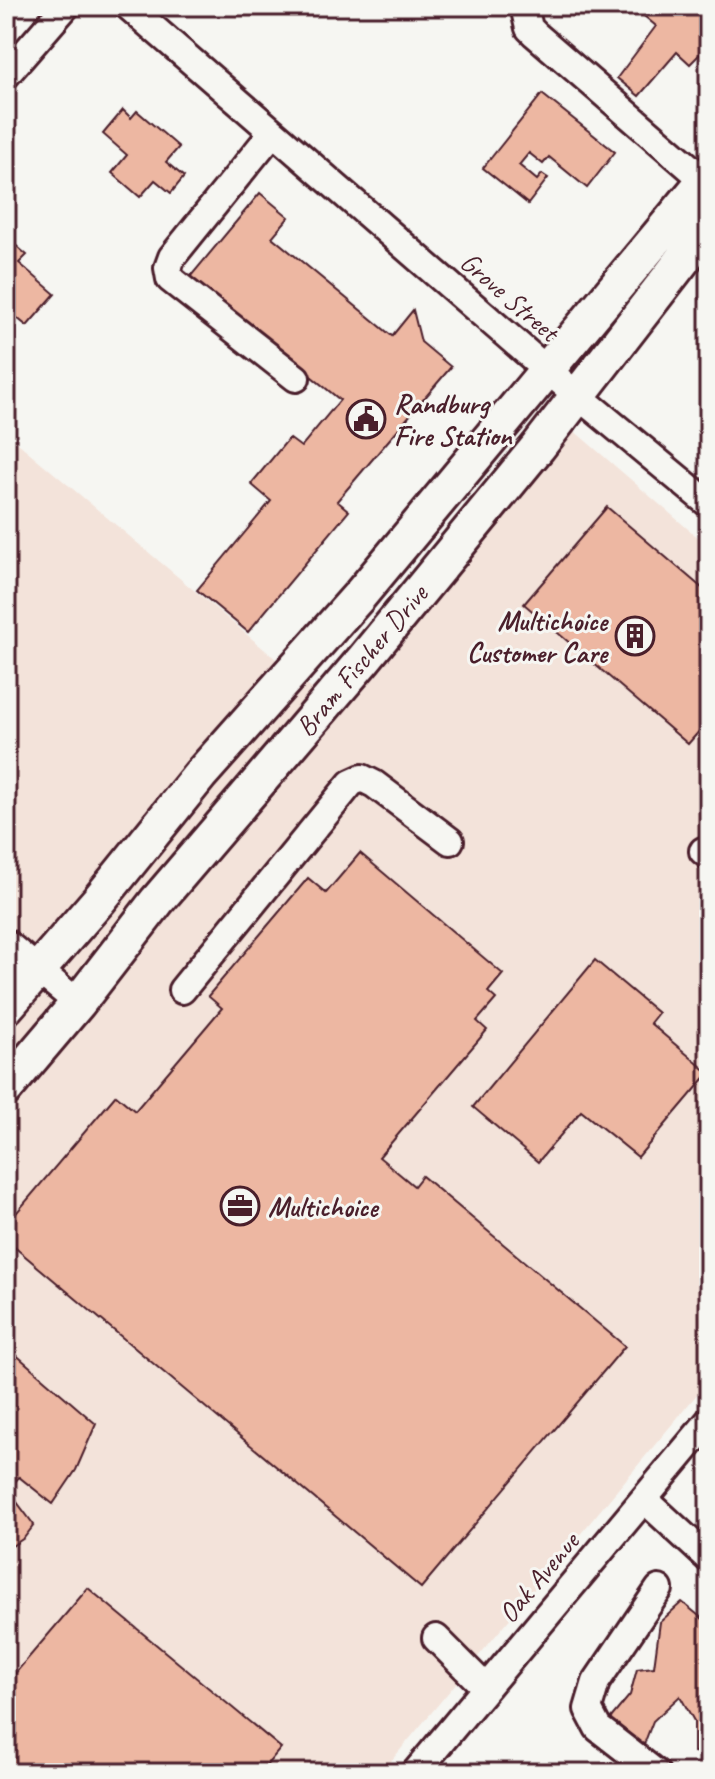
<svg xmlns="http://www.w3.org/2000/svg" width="715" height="1779" font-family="Caveat,sans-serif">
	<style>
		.built { fill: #f3e3da }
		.building { fill: #edb7a2; stroke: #4a1f2b; stroke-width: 2 }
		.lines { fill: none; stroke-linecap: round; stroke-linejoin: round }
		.minor-casing { stroke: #4a1f2b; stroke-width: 32 }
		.major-casing { stroke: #4a1f2b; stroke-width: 40 }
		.minor { stroke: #f6f6f2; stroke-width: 26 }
		.major { stroke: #f6f6f2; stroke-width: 34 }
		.labels { text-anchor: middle; stroke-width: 6; stroke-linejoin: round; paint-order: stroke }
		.street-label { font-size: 28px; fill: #4a1f2b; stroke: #f6f6f2 }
		.poi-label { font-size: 28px; font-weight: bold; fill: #4a1f2b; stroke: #f6f6f2; text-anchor: start }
	</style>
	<rect width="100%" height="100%" fill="#f6f6f2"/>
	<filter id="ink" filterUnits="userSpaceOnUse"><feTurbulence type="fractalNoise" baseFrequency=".0125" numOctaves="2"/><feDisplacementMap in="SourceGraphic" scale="16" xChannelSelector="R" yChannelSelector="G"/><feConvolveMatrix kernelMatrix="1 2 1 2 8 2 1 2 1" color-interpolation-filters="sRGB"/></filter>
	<g filter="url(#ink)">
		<path class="built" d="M 572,429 L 709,547 L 709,1380 L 381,1773 L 6,1773 L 6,433 L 338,711 Z"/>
		<path class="building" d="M 632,6 L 709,7 L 709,45 L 690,64 L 677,52 L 639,96 L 617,78 L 656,26 Z
			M 542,94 L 615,152 L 587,188 L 549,157 L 543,164 L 529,153 L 519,165 L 537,180 L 542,174 L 548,178 L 528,204 L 483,168 Z
			M 123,110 L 131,118 L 137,111 L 179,147 L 166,162 L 184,177 L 171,193 L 155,180 L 140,197 L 112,173 L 127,155 L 103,134 Z
			M 260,193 L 289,217 L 272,237 L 392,336 L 413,310 L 421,342 L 451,367 L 337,501 L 349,511 L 248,632 L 197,590 L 271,501 L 251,484 L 289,438 L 301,447 L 340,400 L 190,277 Z
			M 6,237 L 27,255 L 19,263 L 55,294 L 27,326 L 6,309 Z
			M 607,507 L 709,594 L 709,668 L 699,679 L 709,687 L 709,720 L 688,744 L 524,604 Z
			M 360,853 L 503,974 L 488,992 L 496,999 L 477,1021 L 487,1030 L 379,1157 L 414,1186 L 422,1176 L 625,1346 L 421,1588 L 6,1240 L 6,1225 L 116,1095 L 135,1111 L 222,1008 L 208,996 L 308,878 L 326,893 Z
			M 595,960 L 658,1013 L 650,1023 L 709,1073 L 638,1157 L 581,1111 L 538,1162 L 473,1107 Z
			M 6,1346 L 96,1424 L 76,1470 L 53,1504 L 19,1477 L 8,1490 L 34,1525 L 24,1538 L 6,1550 Z
			M 88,1588 L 281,1748 L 260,1773 L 6,1773 L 6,1684 Z
			M 682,1602 L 709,1624 L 709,1754 L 694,1752 L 694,1721 L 680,1696 L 653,1721 L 641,1752 L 610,1719 L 630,1695 L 637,1669 L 654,1667 L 660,1622 Z"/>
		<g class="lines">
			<g class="minor-casing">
				<path id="minor" d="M 128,6 L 547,370 L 709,504
					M 524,6 L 529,28 L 535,34 L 704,180
					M 6,75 L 66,6
					M 273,132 L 172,257 L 168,268 L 170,279 L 296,378
					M 703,851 L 709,856
					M 6,943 L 78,1003
					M 182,990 L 351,783 L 362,778 L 374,784 L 450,841
					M 644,1499 L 709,1559
					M 436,1638 L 486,1688
					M 415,1773 L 709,1421
					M 656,1773 L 598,1728 L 588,1709 L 596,1682 L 659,1589"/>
			</g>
			<g class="major-casing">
				<path id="major" d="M 6,1007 L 99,900 L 200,775 L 360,595 L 709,175
					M 6,1088 L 78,1003 L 157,901 L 364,659 L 538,447 L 709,226"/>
			</g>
			<use href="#minor" class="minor"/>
			<use href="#major" class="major"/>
		</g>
	</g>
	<defs>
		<g id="civic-ring" transform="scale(2)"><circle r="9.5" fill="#f6f6f2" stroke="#4a1f2b" stroke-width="1.5"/><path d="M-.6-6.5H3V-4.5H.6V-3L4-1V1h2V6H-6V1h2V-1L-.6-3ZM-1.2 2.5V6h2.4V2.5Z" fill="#4a1f2b"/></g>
		<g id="building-ring" transform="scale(2)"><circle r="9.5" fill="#f6f6f2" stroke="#4a1f2b" stroke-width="1.5"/><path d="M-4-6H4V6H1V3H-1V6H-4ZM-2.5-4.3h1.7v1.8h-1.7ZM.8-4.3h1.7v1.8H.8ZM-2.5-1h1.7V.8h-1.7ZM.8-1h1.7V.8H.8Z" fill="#4a1f2b"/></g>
		<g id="office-ring" transform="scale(2)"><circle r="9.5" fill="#f6f6f2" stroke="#4a1f2b" stroke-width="1.5"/><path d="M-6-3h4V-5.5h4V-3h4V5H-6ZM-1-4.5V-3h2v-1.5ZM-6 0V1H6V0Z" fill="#4a1f2b"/></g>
	</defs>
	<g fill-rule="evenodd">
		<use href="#civic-ring" x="366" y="419"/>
		<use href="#building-ring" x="635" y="636"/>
		<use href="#office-ring" x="240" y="1206"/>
	</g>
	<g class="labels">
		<g class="street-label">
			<text transform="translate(510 296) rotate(41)" y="10">Grove Street</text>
			<text transform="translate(361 660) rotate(-50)" y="10">Bram Fischer Drive</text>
			<text transform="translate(538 1577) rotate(-50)" y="10">Oak Avenue</text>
		</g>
		<g class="poi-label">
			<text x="394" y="413">Randburg<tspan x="394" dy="32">Fire Station</tspan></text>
			<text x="607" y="630" text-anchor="end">Multichoice<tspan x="607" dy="32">Customer Care</tspan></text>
			<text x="268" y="1216">Multichoice</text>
		</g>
	</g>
	<rect width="715" height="1779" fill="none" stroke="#f6f6f2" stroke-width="32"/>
	<rect x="16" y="16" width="683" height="1747" fill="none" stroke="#4a1f2b" stroke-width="3" filter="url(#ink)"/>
</svg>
